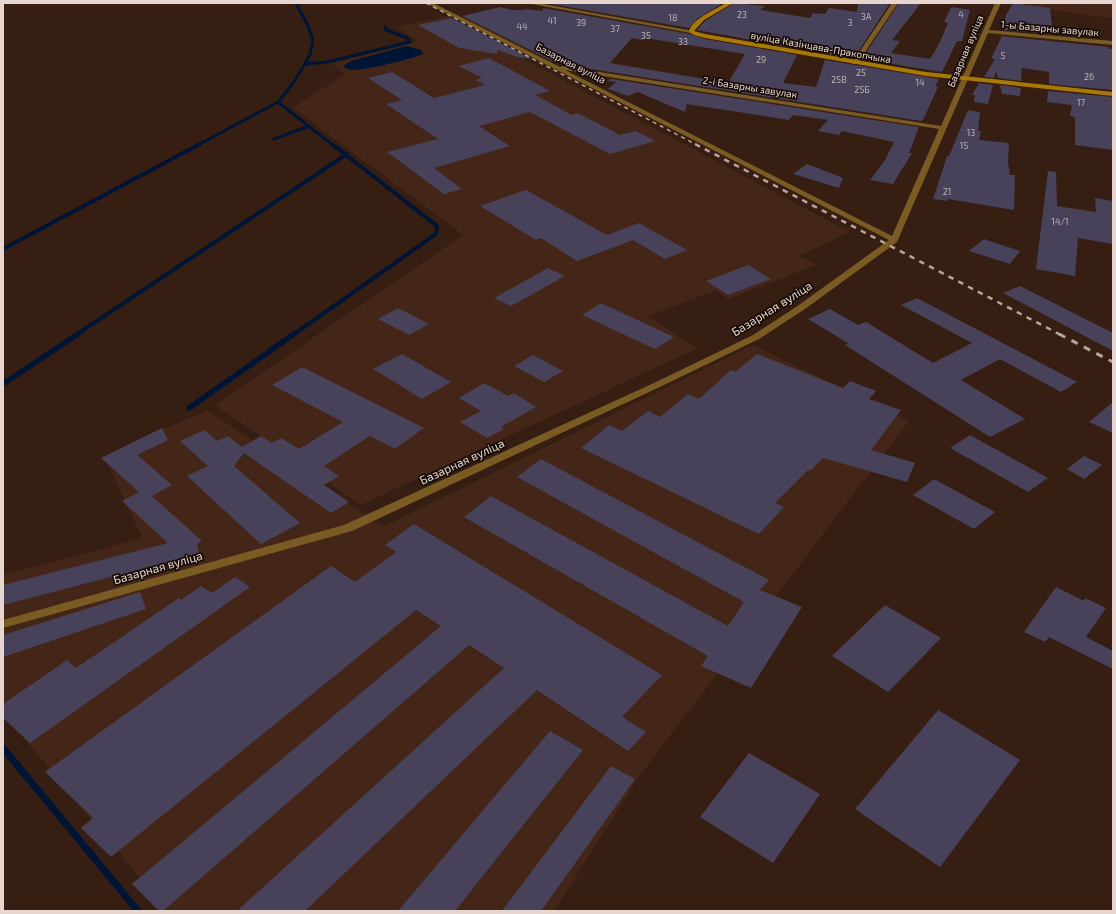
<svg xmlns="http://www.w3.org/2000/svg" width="1116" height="914" font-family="'Exo 2',sans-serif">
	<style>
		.built { fill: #432617 }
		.water { fill: #001435 }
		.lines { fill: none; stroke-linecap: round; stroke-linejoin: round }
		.stream-far3 { stroke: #001435; stroke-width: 3 }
		.stream-far2 { stroke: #001435; stroke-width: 4 }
		.stream-far1 { stroke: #001435; stroke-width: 5.5 }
		.stream { stroke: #001435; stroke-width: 7 }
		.building { fill: #48415a; fill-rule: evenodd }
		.street { fill: #795b23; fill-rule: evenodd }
		.secondary { fill: #a97906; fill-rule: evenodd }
		.rail-far2 { stroke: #b8a59d; stroke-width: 1.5; stroke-dasharray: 4 4; stroke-linecap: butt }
		.rail-far1 { stroke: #b8a59d; stroke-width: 2.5; stroke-dasharray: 5.5 5.5; stroke-linecap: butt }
		.rail { stroke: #b8a59d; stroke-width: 3; stroke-dasharray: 7 7; stroke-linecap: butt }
		.labels { text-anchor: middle; stroke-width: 3.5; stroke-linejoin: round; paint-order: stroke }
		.far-number-label { font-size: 9px; fill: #bfb1b2 }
		.far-street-label { font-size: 10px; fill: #e7d6cf; stroke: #160b06 }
		.street-label { font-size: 12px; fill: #e7d6cf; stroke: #160b06 }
	</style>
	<rect width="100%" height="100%" fill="#361e12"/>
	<path class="built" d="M 999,3 L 1113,3 L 1113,18 L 1110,18 Z
		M 447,16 L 503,48 L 850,232 L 799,256 L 817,265 L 728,299 L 716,291 L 647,316 L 698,348 L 361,505 L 215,405 L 463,235 L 293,108 L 345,74 L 332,64 L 417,41 L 397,27 Z
		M 753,345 L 909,421 L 638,778 L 554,911 L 167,911 L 3,713 L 3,575 L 142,538 L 104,456 L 207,410 L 383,527 Z"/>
	<path class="water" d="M 406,46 L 421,50 L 423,54 C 412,59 363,71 351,70 C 347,69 345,68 343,66 L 351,61 Z"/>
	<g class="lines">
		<path class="stream-far3" d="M 305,64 L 327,62 L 410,42 L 407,38 L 385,29 L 385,27
			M 278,102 L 333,145
			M 274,139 L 309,126
			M 198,145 L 278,102 L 294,82 L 310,55 L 313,40 L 308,26 L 296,3"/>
		<path class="stream-far2" d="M 3,249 L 200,144
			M 76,335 L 347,154
			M 293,335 L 436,234 L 437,226 L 332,144"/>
		<path class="stream-far1" d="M 3,384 L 78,334
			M 189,408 L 294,334"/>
		<path class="stream" d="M 3,748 L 138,911"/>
	</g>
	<path class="building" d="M 546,3 L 723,3 L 698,18 L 689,28 Z
		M 734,3 L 765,6 L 760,10 L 810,18 L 813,13 L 825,14 L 829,8 L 857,12 L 858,3 L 890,3 L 854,58 L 828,54 L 829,50 L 801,46 L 800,49 L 697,30 L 705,21 Z
		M 899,3 L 921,3 L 892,40 L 900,41 L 891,53 L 930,59 L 938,46 L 948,23 L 944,22 L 951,7 L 970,10 L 962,41 L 957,41 L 942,72 L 862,59 Z
		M 1013,3 L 1050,8 L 1053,34 L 1003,30 L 1006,15 Z
		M 500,7 L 512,10 L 524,10 L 526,9 L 543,11 L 543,8 L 690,34 L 705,39 L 797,55 L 783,83 L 816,87 L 825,60 L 939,79 L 935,87 L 938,87 L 923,120 L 921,121 L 585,68 L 587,67 L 554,62 L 462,16 ZM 632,38 L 642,40 L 645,38 L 745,54 L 728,83 L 610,63 Z
		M 452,18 L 532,59 L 517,57 L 498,50 L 497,54 L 459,48 L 418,25 Z
		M 1002,36 L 1109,47 L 1109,49 L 1113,49 L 1113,90 L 1049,84 L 1049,72 L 1022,68 L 1021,81 L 998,78 L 996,71 L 994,78 L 984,77 L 995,59 L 991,59 Z
		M 489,58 L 550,91 L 535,95 L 572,115 L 578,113 L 620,135 L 636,131 L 655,141 L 610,154 L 530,112 L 479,126 L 510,146 L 434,168 L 462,189 L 444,194 L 387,152 L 438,139 L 386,104 L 402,100 L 368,78 L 392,72 L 434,98 L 485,85 L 476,80 L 482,78 L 459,66 Z
		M 592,76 L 919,127 L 909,153 L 912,153 L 893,184 L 870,180 L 885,160 L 894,142 L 842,131 L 839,135 L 818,131 L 828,120 L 793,115 L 789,120 L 687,104 L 685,112 L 638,92 L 628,96 L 608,89 L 616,82 L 608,81 L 610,79 Z
		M 979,83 L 993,85 L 988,104 L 974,102 L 975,95 L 972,95 Z
		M 1000,85 L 1021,88 L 1020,96 L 1002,94 Z
		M 1048,91 L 1113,97 L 1113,150 L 1075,145 L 1075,117 L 1070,116 L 1072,105 L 1047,102 Z
		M 968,110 L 980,112 L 978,131 L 981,131 L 979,140 L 1009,143 L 1008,163 L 1010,175 L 1015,175 L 1014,210 L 948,199 L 947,201 L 933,199 L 947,156 L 949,156 Z
		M 807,164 L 843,178 L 839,188 L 793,174 Z
		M 1048,171 L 1056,172 L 1057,206 L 1096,212 L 1095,198 L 1113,201 L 1113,244 L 1078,238 L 1075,276 L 1036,269 Z
		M 526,190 L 607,235 L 639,223 L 687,250 L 665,259 L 633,240 L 577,261 L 541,238 L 536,240 L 480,206 Z
		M 984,239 L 1020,251 L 1010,264 L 969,251 Z
		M 748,265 L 771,279 L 728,295 L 706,281 Z
		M 548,268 L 565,276 L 511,306 L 494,298 Z
		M 1020,286 L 1113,333 L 1113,351 L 1003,293 Z
		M 917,298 L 1077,382 L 1061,392 L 1000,359 L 961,380 L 1025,419 L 990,437 L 845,345 L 848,343 L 808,319 L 830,309 L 858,325 L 866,322 L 933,363 L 972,343 L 901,305 Z
		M 601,303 L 674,337 L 655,349 L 582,315 Z
		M 398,308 L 429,324 L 409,335 L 378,319 Z
		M 402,354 L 451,382 L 422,399 L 373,369 Z
		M 757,354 L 843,388 L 850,381 L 876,391 L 869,399 L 901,410 L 871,450 L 915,463 L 907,482 L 823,458 L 810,471 L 808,470 L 775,503 L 784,507 L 759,534 L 581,448 L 609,425 L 622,431 L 648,411 L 660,417 L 688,394 L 699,399 L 731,370 L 735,372 Z
		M 533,355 L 563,371 L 544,382 L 514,366 Z
		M 302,367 L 424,428 L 395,449 L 370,436 L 324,466 L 339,476 L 324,485 L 349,502 L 331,513 L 244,453 L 234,466 L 300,523 L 261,544 L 187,476 L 208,466 L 180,441 L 204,430 L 217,441 L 228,436 L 242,447 L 261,436 L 272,443 L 281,438 L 299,449 L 343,422 L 272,385 Z
		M 484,383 L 508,396 L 514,393 L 536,407 L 501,427 L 504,429 L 487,438 L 460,422 L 481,411 L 459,398 Z
		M 1113,402 L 1113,433 L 1089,422 Z
		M 162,428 L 168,440 L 137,455 L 172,485 L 152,496 L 202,541 L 197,544 L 199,554 L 3,605 L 3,585 L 168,543 L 122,501 L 139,492 L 101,458 Z
		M 970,435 L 1048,478 L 1028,492 L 950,448 Z
		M 1084,456 L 1102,465 L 1084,479 L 1067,469 Z
		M 541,459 L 769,580 L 760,590 L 802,607 L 751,688 L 701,666 L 708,656 L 464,517 L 491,496 L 728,626 L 744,602 L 517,477 Z
		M 934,479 L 995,512 L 974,529 L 913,495 Z
		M 414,524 L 662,675 L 622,717 L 646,732 L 628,751 L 537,690 L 305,911 L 237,911 L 504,668 L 469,645 L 163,911 L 159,911 L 132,884 L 441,626 L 416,610 L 111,857 L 81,828 L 93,818 L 45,772 L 331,566 L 355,582 L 396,552 L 385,545 Z
		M 235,577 L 250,587 L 30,743 L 3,718 L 3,704 L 67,660 L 76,668 L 179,598 L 181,600 L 201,586 L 212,593 Z
		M 1056,587 L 1084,601 L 1085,598 L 1106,608 L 1086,637 L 1113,651 L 1113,669 L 1049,637 L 1045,642 L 1024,632 Z
		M 140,592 L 146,609 L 3,657 L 3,635 Z
		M 885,605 L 941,638 L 888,692 L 832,656 Z
		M 938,710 L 1020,760 L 940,867 L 855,809 Z
		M 550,731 L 583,750 L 455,911 L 398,911 Z
		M 749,753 L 820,794 L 773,863 L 700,817 Z
		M 611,766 L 635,779 L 541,911 L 502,911 Z"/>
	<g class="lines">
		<path class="street" d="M 426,3 L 433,3 L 560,67 L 562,66 L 941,126 L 995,3 L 1001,3 L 989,30 L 1113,41 L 1113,45 L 988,33 L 897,242 L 805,309 L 759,339 L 662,386 L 352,531 L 3,628 L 3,620 L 344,525 L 656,382 L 753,335 L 799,305 L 889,240 ZM 565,70 L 939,129 L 892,236 Z
			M 526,3 L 538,3 L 694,31 L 691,33 Z
			M 892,3 L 898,3 L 857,64 L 853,64 L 852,63 Z"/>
		<path class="secondary" d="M 726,3 L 733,3 L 704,20 L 694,31 L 705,34 L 926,72 L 1113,92 L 1113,96 L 926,76 L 705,38 L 694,35 L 689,32 C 690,20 716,9 726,3 Z"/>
		<path class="rail-far2" d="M 426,3 L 697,145"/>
		<path class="rail-far1" d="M 695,144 L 1061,335"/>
		<path class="rail" d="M 1059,334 L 1113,362"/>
	</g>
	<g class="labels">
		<g class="far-number-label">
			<text x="742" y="18">23</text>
			<text x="961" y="18">4</text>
			<text x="866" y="20">3А</text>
			<text x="673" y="21">18</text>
			<text x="552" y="24">41</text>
			<text x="581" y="26">39</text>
			<text x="850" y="26">3</text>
			<text x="522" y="30">44</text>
			<text x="615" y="32">37</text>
			<text x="646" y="39">35</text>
			<text x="683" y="45">33</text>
			<text x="1003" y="59">5</text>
			<text x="761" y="63">29</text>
			<text x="861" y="76">25</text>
			<text x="1089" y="80">26</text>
			<text x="839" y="83">25В</text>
			<text x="920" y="86">14</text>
			<text x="862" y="93">25Б</text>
			<text x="1081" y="106">17</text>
			<text x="971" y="136">13</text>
			<text x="964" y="149">15</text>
			<text x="947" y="195">21</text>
			<text x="1060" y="225">14/1</text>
		</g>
		<g class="far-street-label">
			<text transform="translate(1050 28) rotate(5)" y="4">1-ы Базарны завулак</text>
			<text transform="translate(821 47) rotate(10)" y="4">вуліца Казінцава-Пракопчыка</text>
			<text transform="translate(965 51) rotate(-67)" y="4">Базарная вуліца</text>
			<text transform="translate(571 63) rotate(27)" y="4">Базарная вуліца</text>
			<text transform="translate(750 87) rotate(9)" y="4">2-і Базарны завулак</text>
		</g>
		<g class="street-label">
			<text transform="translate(772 309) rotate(-32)" y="4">Базарная вуліца</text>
			<text transform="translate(462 462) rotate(-25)" y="4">Базарная вуліца</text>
			<text transform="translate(158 568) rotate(-16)" y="4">Базарная вуліца</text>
		</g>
	</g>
	<rect width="1116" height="914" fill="none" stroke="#e7d6cf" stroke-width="8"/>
</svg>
